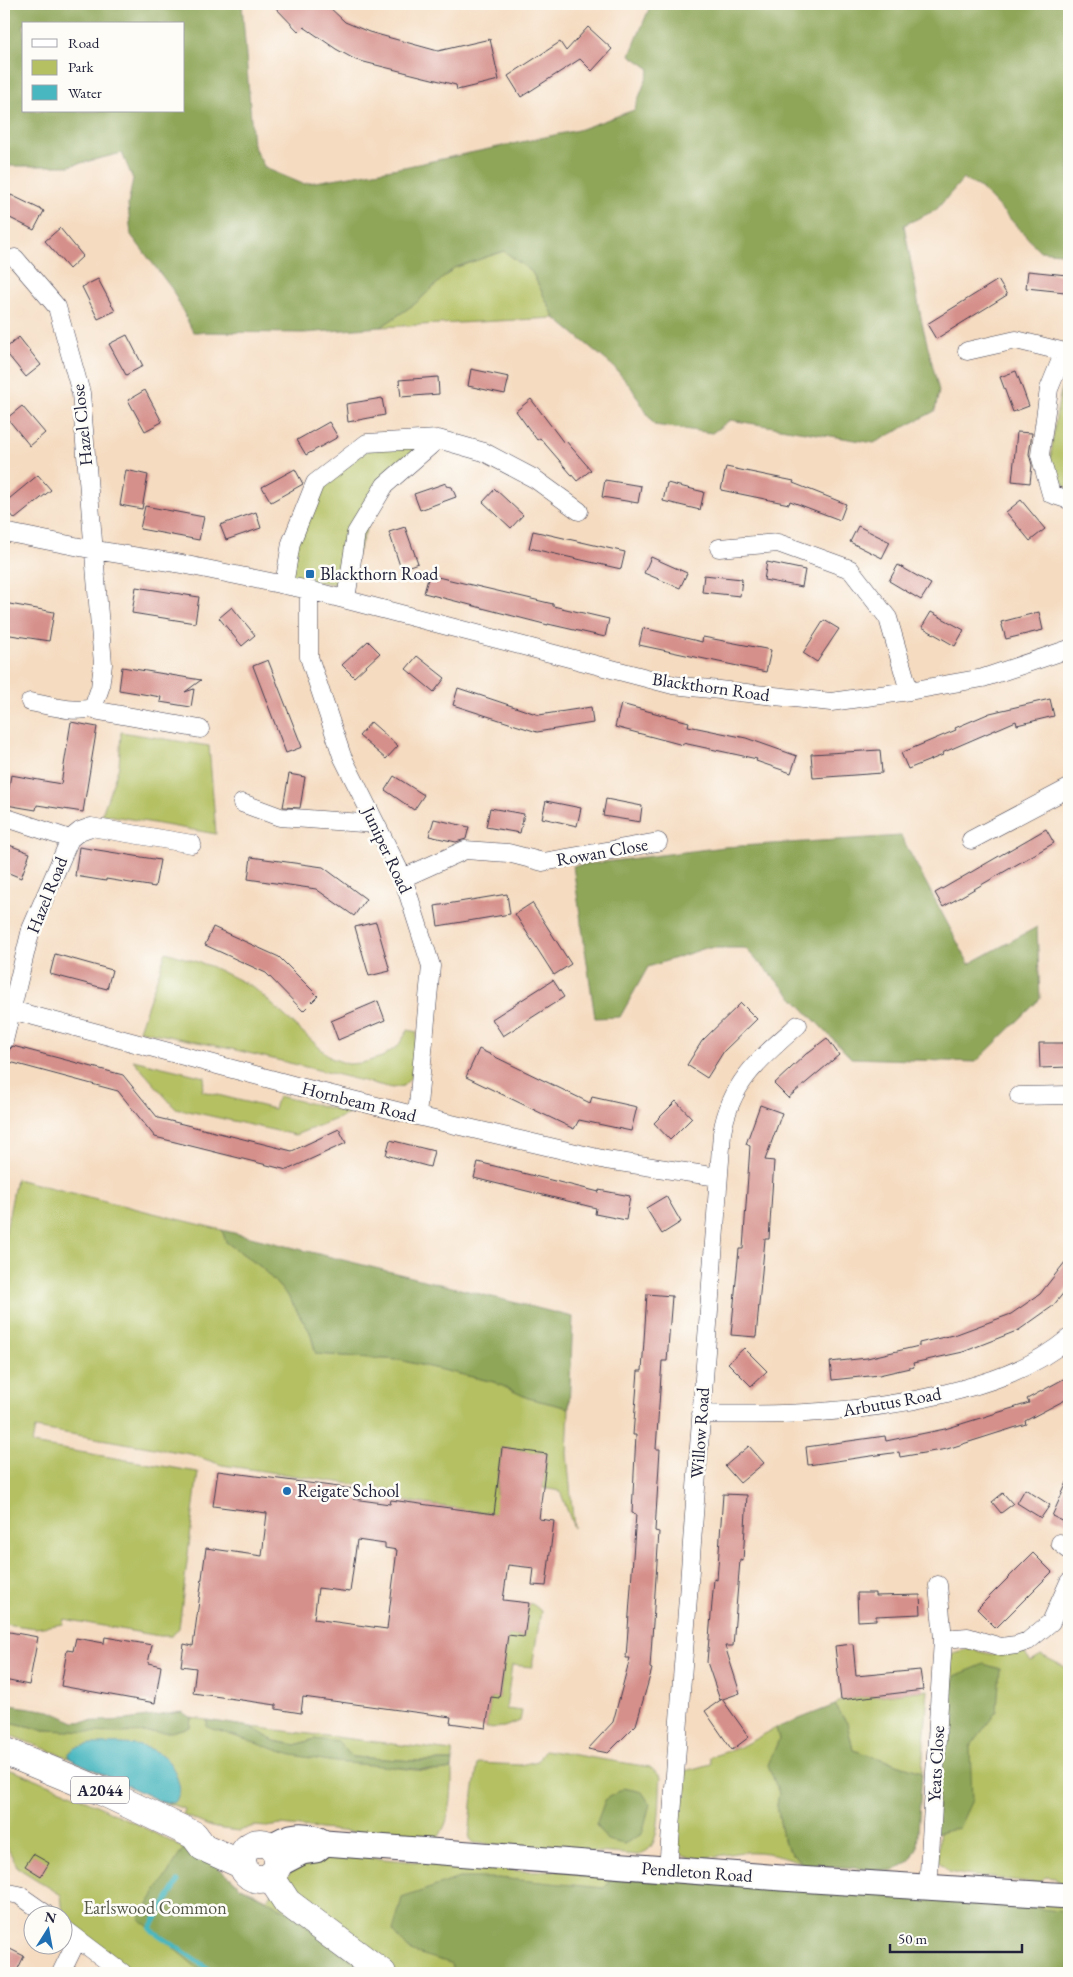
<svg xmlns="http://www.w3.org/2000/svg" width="1073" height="1977" font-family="'EB Garamond',serif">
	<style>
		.green { fill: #b4c062; stroke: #6b714e }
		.forest { fill: #8fa658; stroke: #58644a; fill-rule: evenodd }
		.water { fill: #48b7c0; stroke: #356c7e }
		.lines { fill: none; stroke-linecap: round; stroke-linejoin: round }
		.stream { stroke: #48b7c0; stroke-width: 5 }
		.building { fill: #d6908b; fill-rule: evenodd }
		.street-casing { stroke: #423e4f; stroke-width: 19 }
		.secondary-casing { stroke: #423e4f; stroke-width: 27 }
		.primary-casing { stroke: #423e4f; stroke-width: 29 }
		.street { stroke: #fff; stroke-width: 18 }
		.secondary { stroke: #fff; stroke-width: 25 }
		.primary { stroke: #fff; stroke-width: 28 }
		.poi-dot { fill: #1f6fb2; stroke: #fdfcf7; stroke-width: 2 }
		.labels { text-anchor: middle; stroke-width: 5; stroke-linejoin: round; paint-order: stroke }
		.shield { fill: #fdfcf7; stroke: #646373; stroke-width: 1 }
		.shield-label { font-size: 16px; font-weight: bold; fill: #22223b }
		.street-label { font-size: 18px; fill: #22223b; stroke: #fdfcf7 }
		.poi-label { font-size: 18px; fill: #22223b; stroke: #fdfcf7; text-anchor: start }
		.park-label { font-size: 18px; fill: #555949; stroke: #fdfcf7 }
	</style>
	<rect width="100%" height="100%" fill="#fdfcf7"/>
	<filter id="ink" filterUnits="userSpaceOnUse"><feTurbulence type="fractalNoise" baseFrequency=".02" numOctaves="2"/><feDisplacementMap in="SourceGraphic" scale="10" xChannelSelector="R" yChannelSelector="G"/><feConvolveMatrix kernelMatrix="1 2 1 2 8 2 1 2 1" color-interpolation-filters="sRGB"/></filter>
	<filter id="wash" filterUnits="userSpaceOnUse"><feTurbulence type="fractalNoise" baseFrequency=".0096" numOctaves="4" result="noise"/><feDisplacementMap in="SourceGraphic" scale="20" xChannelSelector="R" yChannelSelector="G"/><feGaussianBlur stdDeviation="1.12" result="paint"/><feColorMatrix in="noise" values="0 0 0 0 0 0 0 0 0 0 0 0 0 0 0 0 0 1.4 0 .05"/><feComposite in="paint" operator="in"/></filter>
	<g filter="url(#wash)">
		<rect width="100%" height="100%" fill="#f5dcc1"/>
		<path class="green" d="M 504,251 L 532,272 L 555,318 L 381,327 L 416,303 L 454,268 Z
			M 1068,364 L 1069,364 L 1069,487 L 1066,487 L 1050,466 C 1053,431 1058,398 1068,364 Z
			M 429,443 L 384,481 L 346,585 L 291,579 L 294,545 L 318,487 L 369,449 Z
			M 121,732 L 209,746 L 216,834 L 102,814 L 119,766 Z
			M 166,952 L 210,966 L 253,987 L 331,1058 L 348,1064 L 362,1063 L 382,1057 L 398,1046 L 408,1030 L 417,1032 L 411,1078 L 403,1086 L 392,1088 L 236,1050 L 139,1030 Z
			M 133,1060 L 205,1077 L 202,1091 L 274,1109 L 278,1096 L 352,1113 L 295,1135 L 175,1108 Z
			M 16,1179 L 222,1230 L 226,1242 L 261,1267 L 288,1296 L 310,1332 L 316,1354 L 399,1360 L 494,1382 L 528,1398 L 569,1408 L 567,1454 L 574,1528 L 560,1491 L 543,1488 L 547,1454 L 502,1448 L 496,1494 L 511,1516 L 391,1499 L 392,1490 L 222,1465 L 190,1454 L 35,1428 L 32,1444 L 198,1472 L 179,1628 L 172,1636 L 159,1636 L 64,1619 L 63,1624 L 36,1628 L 4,1624 L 4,1240 Z
			M 529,1603 L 534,1605 L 541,1611 L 532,1667 L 512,1665 L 506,1709 L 522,1711 L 520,1721 L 504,1727 L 486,1728 L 491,1697 L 499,1698 L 508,1635 L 524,1637 Z
			M 967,1649 C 990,1652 999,1661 1022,1650 L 1031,1661 L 1041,1655 L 1069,1669 L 1069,1885 L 1061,1885 L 1055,1877 L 1046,1876 L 1039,1883 L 964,1875 L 949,1872 L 938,1861 L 948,1670 L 953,1653 Z
			M 928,1690 L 922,1772 L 853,1750 L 847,1723 L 835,1705 L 841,1700 Z
			M 191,1718 L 207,1720 L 208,1727 C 253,1740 299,1748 346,1757 C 380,1764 417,1775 452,1769 C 452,1793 452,1818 438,1838 L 430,1840 L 281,1825 L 267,1827 L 254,1826 L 239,1831 L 230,1830 L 211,1827 L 183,1815 L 185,1809 L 160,1801 L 69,1758 L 4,1733 L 4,1721 L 45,1730 L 190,1727 Z
			M 251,1727 L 452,1751 L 453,1761 L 416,1761 L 352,1757 L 314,1739 L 296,1745 L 274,1741 Z
			M 776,1728 L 779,1739 L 769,1765 L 779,1793 L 777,1805 L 784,1844 L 802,1864 C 786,1855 763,1851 744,1852 C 728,1853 696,1863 682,1854 C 679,1852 677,1848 674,1845 L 677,1773 L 711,1764 L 710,1757 L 738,1748 Z
			M 544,1750 L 650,1767 L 661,1777 C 659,1794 661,1838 649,1849 C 646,1852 641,1853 638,1855 L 473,1843 L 469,1839 L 473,1794 L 478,1763 L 520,1765 L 538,1761 Z
			M 4,1769 L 14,1771 L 64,1790 L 137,1824 L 214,1864 L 241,1887 L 267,1899 L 298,1864 L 327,1854 L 523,1871 L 570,1870 L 1069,1901 L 1069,1973 L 135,1973 L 67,1928 L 63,1914 L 61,1895 L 18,1868 L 8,1849 L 4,1846 Z"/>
		<path class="forest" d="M 4,4 L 242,4 L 253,145 L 265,168 L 303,184 L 404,167 L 578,130 L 634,110 L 650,69 L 630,55 L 651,4 L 1069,4 L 1069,254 L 1040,251 L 981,188 L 963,179 L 936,210 L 904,225 L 922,323 L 939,391 L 935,411 L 874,443 L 730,420 L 712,433 L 654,425 L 631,387 L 613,366 L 555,318 L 532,272 L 504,251 L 454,268 L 416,303 L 381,327 L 304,333 L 193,332 L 172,289 L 131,235 L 128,205 L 133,179 L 122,153 L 69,166 L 4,166 ZM 24,24 L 184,24 L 184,111 L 24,111 Z
			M 901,836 L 969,964 L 1037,927 L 1040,999 L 976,1062 L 851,1058 L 745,948 L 706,948 L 648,967 L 620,1017 L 595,1018 L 573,866 L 724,847 Z
			M 222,1230 L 573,1317 L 569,1408 L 528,1398 L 494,1382 L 399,1360 L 316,1354 L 310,1332 L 288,1296 L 261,1267 L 226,1242 Z
			M 984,1664 L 1000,1669 L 997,1711 L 970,1747 L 972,1800 L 959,1828 L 935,1834 L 944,1725 L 955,1676 Z
			M 4,1704 L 50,1711 L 74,1722 L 126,1720 L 182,1712 L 191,1718 L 190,1727 L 171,1732 L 112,1733 L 45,1730 L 4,1721 Z
			M 835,1705 L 847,1723 L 853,1750 L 922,1772 L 917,1848 L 910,1861 L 893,1871 L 802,1864 L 784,1844 L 777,1805 L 779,1793 L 768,1765 L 779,1739 L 776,1728 Z
			M 207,1720 L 251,1727 L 274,1741 L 296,1745 L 314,1739 L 339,1742 L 352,1757 L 416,1761 L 453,1761 L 452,1769 L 438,1771 L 335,1762 L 292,1755 L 207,1727 Z
			M 624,1788 L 642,1792 L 650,1804 L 642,1834 L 624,1844 L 607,1840 L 596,1825 L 605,1800 Z
			M 183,1849 L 214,1864 L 241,1887 L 287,1911 L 369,1973 L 203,1973 L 139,1919 Z
			M 616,1875 L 887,1893 L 1069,1912 L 1069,1973 L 456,1973 L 450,1963 L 410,1951 L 393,1931 L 402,1898 L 459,1878 L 498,1878 L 604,1888 Z"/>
		<path class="water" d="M 91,1744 C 125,1744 165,1739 177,1778 C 181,1789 181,1795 173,1803 L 160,1801 L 69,1758 L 69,1753 L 75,1748 Z"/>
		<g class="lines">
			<path class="stream" d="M 178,1882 L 150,1929 L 215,1973"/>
		</g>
		<g id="blocks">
			<path class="building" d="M 272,4 L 326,4 L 345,22 L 369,32 L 438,51 L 490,39 L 499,80 L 457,90 L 456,85 L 356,60 L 336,49 L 304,27 L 299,32 Z
				M 588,27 L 612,49 L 592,71 L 580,59 L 521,97 L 508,76 L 560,42 L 566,51 Z
				M 11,195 L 44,211 L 34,230 L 4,215 L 4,209 Z
				M 60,228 L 83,256 L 69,269 L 45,241 Z
				M 1028,271 L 1067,275 L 1065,292 L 1026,288 Z
				M 98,279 L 115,311 L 98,319 L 82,287 Z
				M 998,280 L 1007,295 L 936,339 L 927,324 Z
				M 127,335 L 143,366 L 126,375 L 109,344 Z
				M 19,337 L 41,365 L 26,377 L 4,350 Z
				M 471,369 L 509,377 L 505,394 L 468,386 Z
				M 1016,371 L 1029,406 L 1013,412 L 1000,377 Z
				M 438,377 L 439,394 L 401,397 L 399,380 Z
				M 145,390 L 162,422 L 145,431 L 128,400 Z
				M 382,398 L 385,415 L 348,422 L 346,404 Z
				M 531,399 L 564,443 L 566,441 L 591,470 L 577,481 L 540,438 L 537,440 L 516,411 Z
				M 22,406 L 45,433 L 30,446 L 7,418 Z
				M 329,422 L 338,437 L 306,455 L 297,440 Z
				M 1017,432 L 1032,433 L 1029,454 L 1032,465 L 1030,483 L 1012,481 Z
				M 726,467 L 794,481 L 793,483 L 846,504 L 840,520 L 790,501 L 789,504 L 721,490 Z
				M 295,469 L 303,484 L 271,502 L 262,487 Z
				M 126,470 L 148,475 L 142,509 L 120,505 Z
				M 38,475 L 51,490 L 15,519 L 4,506 L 4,503 Z
				M 605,480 L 641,486 L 638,503 L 602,497 Z
				M 446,483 L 446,486 L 452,487 L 456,497 L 420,510 L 414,494 Z
				M 667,483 L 704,492 L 700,510 L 663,501 Z
				M 495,489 L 523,515 L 511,528 L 483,502 Z
				M 1021,500 L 1045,529 L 1030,541 L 1006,512 Z
				M 145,506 L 204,517 L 199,540 L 140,529 Z
				M 256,512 L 261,528 L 226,540 L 220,525 Z
				M 858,526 L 890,542 L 882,558 L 850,542 Z
				M 405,527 L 418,563 L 401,569 L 389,532 Z
				M 533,531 L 625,552 L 621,569 L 529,548 Z
				M 651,557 L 687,573 L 680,588 L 644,573 Z
				M 767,562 L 805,570 L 802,587 L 764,580 Z
				M 898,565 L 931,584 L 921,600 L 889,581 Z
				M 429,575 L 553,604 L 553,606 L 609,619 L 605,637 L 548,624 L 548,625 L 424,593 Z
				M 704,575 L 742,579 L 740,596 L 702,592 Z
				M 136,587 L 199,597 L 195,623 L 132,613 Z
				M 4,603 L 54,612 L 49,641 L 4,634 Z
				M 232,607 L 255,635 L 242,646 L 219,618 Z
				M 931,612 L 964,630 L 955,646 L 922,627 Z
				M 1039,612 L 1043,630 L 1006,639 L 1001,622 Z
				M 824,620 L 839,629 L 817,662 L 803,653 Z
				M 643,628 L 702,642 L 703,637 L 771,650 L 766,672 L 639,645 Z
				M 368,641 L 380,653 L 354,677 L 342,665 Z
				M 417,656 L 445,678 L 434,692 L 406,669 Z
				M 268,660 L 302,747 L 286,753 L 253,666 Z
				M 122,667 L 201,680 L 185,692 L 194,689 L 191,707 L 160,702 L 161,697 L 119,690 Z
				M 458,688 L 539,715 L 591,707 L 593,723 L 537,732 L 453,705 Z
				M 1050,699 L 1054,716 L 1017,725 L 1016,721 L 942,753 L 943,755 L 908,769 L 901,753 L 956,730 L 955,728 L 990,713 Z
				M 621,704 L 689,722 L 688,726 L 746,738 L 797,756 L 791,773 L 756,761 L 757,759 L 683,743 L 683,745 L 615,727 Z
				M 71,722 L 97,727 L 83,812 L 37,805 L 36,810 L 6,805 L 11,775 L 61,784 Z
				M 371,722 L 398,746 L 386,759 L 359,736 Z
				M 880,750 L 882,773 L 813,778 L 811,754 Z
				M 289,774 L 305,777 L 300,808 L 283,807 Z
				M 394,776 L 424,795 L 414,810 L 385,790 Z
				M 606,799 L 642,806 L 640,822 L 603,816 Z
				M 546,801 L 581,808 L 577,826 L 542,818 Z
				M 490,808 L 524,814 L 520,833 L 486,827 Z
				M 434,819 L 469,827 L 466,839 L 456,842 L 429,836 Z
				M 1046,829 L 1054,843 L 943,907 L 935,893 Z
				M 4,843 L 30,853 L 21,878 L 4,871 Z
				M 79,847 L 160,860 L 155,887 L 106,879 L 106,881 L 75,876 Z
				M 251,857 L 323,867 L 366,899 L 354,916 L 316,889 L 248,879 Z
				M 507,894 L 510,914 L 438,926 L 435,906 Z
				M 532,903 L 571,964 L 554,975 L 515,914 Z
				M 376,922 L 390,971 L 369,976 L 355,927 Z
				M 213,927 L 279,957 L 318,996 L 303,1011 L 266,973 L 205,945 Z
				M 55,954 L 112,970 L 107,989 L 50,974 Z
				M 553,980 L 564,997 L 503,1036 L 492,1019 Z
				M 378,1001 L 385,1020 L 338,1040 L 331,1021 Z
				M 741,1003 L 757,1019 L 724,1051 L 707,1078 L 687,1065 L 702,1041 Z
				M 827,1038 L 839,1055 L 788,1098 L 774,1084 L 806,1054 Z
				M 1039,1043 L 1069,1043 L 1069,1067 L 1040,1068 Z
				M 13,1046 L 123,1075 L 158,1118 L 292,1151 L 339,1129 L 346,1143 L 287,1170 L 155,1137 L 118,1091 L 6,1061 L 9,1050 Z
				M 479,1049 L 590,1103 L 592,1097 L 637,1107 L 631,1131 L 579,1120 L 574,1129 L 466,1077 Z
				M 676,1101 L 692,1118 L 670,1140 L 654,1123 Z
				M 760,1105 L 782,1113 L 765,1160 L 774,1161 L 769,1239 L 765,1239 L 756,1337 L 731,1335 L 739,1249 L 743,1249 L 750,1146 L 746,1144 Z
				M 390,1140 L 434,1151 L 430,1167 L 386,1155 Z
				M 478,1162 L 599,1192 L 599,1190 L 630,1196 L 626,1220 L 595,1214 L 596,1208 L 474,1178 Z
				M 666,1196 L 681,1222 L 662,1234 L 646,1208 Z
				M 1069,1257 L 1069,1286 L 1053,1306 L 1019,1330 L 963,1352 L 913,1363 L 914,1367 L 879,1375 L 832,1380 L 830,1362 L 867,1358 L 919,1346 L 919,1343 L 957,1334 L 1011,1314 L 1040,1294 Z
				M 647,1294 L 672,1296 L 667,1361 L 662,1361 L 656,1449 L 660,1449 L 655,1531 L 659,1532 L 650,1668 L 652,1669 L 636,1725 L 608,1753 L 588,1749 L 613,1722 L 630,1658 L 626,1658 L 636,1514 L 632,1513 L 636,1435 L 633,1435 L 638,1371 L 642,1371 Z
				M 744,1348 L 767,1371 L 751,1386 L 728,1363 Z
				M 1069,1376 L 1069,1398 L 1025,1421 L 1026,1424 L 947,1449 L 900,1457 L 899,1452 L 808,1465 L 806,1447 L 885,1436 L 886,1441 L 945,1429 L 1029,1403 L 1027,1399 Z
				M 749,1446 L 764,1463 L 740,1483 L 725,1466 Z
				M 502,1448 L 547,1454 L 539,1519 L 554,1521 L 546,1586 L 532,1585 L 534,1568 L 508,1565 L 503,1600 L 529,1603 L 524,1637 L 508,1635 L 499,1698 L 491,1697 L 486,1728 L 450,1723 L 451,1717 L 303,1697 L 301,1713 L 276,1709 L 276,1705 L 193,1693 L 196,1668 L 181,1666 L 184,1644 L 193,1646 L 206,1548 L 262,1556 L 267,1513 L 213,1506 L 218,1471 L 354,1489 L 353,1499 L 390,1504 L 391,1500 L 494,1514 ZM 357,1540 L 385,1544 L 385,1548 L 397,1550 L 387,1629 L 314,1619 L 318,1588 L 350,1592 Z
				M 1069,1478 L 1069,1524 L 1052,1516 Z
				M 1025,1489 L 1050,1505 L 1041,1518 L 1017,1503 Z
				M 1003,1493 L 1013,1504 L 1001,1513 L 992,1502 Z
				M 723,1494 L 747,1495 L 743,1561 L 740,1560 L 733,1646 L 725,1646 L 740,1693 L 720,1700 L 707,1662 L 714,1579 L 717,1580 Z
				M 1033,1553 L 1052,1572 L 996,1628 L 977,1609 Z
				M 857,1593 L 875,1593 L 875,1596 L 920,1595 L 921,1614 L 876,1616 L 876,1620 L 858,1621 Z
				M 4,1631 L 38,1637 L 29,1685 L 4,1680 Z
				M 105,1637 L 152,1645 L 148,1663 L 161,1666 L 155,1703 L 61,1686 L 67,1650 L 73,1651 L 76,1638 L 104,1643 Z
				M 853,1644 L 856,1676 L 920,1670 L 923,1690 L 841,1700 L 835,1646 Z
				M 722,1699 L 749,1737 L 732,1750 L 705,1711 Z
				M 33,1854 L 49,1863 L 41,1876 L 25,1866 Z
				M 4,1946 L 24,1956 L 16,1973 L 4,1973 Z"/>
		</g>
	</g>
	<g filter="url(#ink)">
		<use href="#blocks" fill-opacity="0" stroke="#423e4f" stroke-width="1"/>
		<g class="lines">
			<g class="street-casing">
				<path id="street" d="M 15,258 L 57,307 L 81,393 L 103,664 L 100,688 L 93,708 L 99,711 L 200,729
					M 967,351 L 1016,340 L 1069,353
					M 1064,352 L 1049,389 L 1040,455 L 1051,494 L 1069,500
					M 4,532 L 95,550 L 182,564 L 309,590 L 673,685 L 831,702 L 909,691 L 983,678 L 1069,649
					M 719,548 L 778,543 L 850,569 L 888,618 L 909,691
					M 284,585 L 291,543 L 315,483 L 367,443 L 438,439 L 484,452 L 535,479 L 579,511
					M 309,590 L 309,657 L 342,756 L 403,878 L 431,966 L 417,1116
					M 346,599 L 356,533 L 385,485 L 438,439
					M 30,702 C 51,706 73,713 93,708
					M 242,803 L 280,817 L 376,824
					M 4,817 L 70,839
					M 971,840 L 1069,788
					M 403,878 L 465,850 L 508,853 L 543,862 L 658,842
					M 4,1008 L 300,1087 L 417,1116 L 606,1160 L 718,1177
					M 4,1041 L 31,929 L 70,839 L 80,831 L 91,827 L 192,844
					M 1019,1096 L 1069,1095
					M 701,1414 C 782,1416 860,1413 939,1395 C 986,1384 1031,1370 1069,1338
					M 1060,1543 L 1069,1550
					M 943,1639 L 968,1637 L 1001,1647 L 1016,1645 L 1028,1641 L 1051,1622 L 1069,1582
					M 668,1870 L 722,1133 C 731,1081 761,1058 798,1025
					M 928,1889 L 943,1639 L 938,1585
					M 4,1892 L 19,1895 L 46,1914
					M 62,1927 L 123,1973
					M 61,1973 L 77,1940"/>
			</g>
			<g class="secondary-casing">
				<path id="secondary" d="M 271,1847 C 289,1834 305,1832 325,1843 L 781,1878 L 1069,1896
					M 277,1865 L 302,1852 L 316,1850 L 325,1843"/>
			</g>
			<g class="primary-casing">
				<path id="primary" d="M 4,1751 L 101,1791 L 173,1825 L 194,1835 L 203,1847 L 243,1865
					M242 1861a18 18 0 1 1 36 0a18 18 0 1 1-36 0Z
					M 270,1876 L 287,1902 L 382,1973"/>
			</g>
			<use href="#street" class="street"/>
			<use href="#secondary" class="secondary"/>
			<use href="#primary" class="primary"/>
		</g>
	</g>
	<g class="poi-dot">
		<rect x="305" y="569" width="10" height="10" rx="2.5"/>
		<circle cx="287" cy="1491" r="5"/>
	</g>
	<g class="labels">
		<rect class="shield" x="71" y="1776.5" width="58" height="27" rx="4"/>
		<g class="shield-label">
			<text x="100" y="1796">A2044</text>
		</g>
		<g class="street-label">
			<text transform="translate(82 425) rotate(-96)" y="6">Hazel Close</text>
			<text transform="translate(711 687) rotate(8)" y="6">Blackthorn Road</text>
			<text transform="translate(387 850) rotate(65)" y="6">Juniper Road</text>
			<text transform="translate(602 852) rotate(-10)" y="6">Rowan Close</text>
			<text transform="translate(47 895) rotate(-68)" y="6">Hazel Road</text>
			<text transform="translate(359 1102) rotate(14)" y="6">Hornbeam Road</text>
			<text transform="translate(892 1402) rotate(-10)" y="6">Arbutus Road</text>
			<text transform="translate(700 1433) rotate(-86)" y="6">Willow Road</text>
			<text transform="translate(936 1764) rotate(-87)" y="6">Yeats Close</text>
			<text transform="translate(697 1872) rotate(4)" y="6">Pendleton Road</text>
		</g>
		<g class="poi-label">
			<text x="320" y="580">Blackthorn Road</text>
			<text x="297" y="1497">Reigate School</text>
		</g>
		<g class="park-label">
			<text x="155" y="1914">Earlswood Common</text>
		</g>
	</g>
	<rect width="1073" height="1977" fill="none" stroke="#fdfcf7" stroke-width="20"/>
	<rect x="22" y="22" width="162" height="90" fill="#fdfcf7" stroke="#a5a5ac"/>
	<rect x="32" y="39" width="25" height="8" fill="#ffffff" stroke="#a5a5ac"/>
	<text x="68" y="48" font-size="15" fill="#22223b">Road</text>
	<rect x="32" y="60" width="25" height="15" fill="#b4c062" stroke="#a5a5ac"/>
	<text x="68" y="72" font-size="15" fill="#22223b">Park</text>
	<rect x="32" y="85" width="25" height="15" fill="#48b7c0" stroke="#a5a5ac"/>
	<text x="68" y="98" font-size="15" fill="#22223b">Water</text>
	<g transform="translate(48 1930) rotate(11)"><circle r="24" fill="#fdfcf7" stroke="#a5a5ac"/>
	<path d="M0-4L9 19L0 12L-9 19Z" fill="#1f6fb2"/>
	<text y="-8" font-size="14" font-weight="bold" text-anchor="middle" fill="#22223b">N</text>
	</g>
	<path d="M890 1944v8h132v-8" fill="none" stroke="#22223b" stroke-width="2.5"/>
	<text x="898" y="1944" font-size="15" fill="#22223b" stroke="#fdfcf7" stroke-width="4" paint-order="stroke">50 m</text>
</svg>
